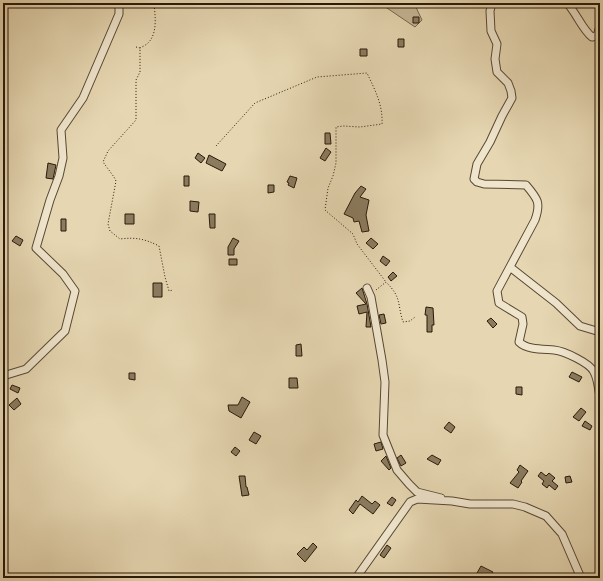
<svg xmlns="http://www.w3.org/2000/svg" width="603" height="581" font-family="'Libre Bodoni',serif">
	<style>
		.green { fill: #c6b795; stroke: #78684e }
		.building { fill: #8b7c60; stroke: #291908 }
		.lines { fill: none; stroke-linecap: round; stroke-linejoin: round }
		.minor-casing { stroke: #584832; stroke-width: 9 }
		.path { stroke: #291908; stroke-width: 1; stroke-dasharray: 1 2; stroke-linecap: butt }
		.minor { stroke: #efe5cd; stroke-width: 7 }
	</style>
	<rect width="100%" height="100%" fill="#e6d7b2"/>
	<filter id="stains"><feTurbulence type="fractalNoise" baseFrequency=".005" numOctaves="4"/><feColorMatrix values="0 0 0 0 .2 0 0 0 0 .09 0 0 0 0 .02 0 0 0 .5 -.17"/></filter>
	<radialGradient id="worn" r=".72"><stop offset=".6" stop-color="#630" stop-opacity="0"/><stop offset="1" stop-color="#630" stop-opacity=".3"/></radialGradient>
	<path class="green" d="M 376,3 L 414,3 L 422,20 L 415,27 L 381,4 Z"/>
	<path class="building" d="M 413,17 L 419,17 L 419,23 L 413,23 Z
		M 398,39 L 404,39 L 404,47 L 398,47 Z
		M 360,49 L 367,49 L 367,56 L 360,56 Z
		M 325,133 L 330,133 L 331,144 L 325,144 Z
		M 326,148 L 331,152 L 325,161 L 320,158 Z
		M 198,153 L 205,158 L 201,163 L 195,158 Z
		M 209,155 L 226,164 L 222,171 L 206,163 Z
		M 48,163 L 56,165 L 53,179 L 46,178 Z
		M 184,176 L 189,176 L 189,186 L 184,186 Z
		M 290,176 L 297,178 L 294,188 L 288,185 L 289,183 L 287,182 Z
		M 268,185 L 274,185 L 274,192 L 268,193 Z
		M 361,186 L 366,189 L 360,197 L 369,200 L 366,215 L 369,231 L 362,232 L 359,221 L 354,222 L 353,218 L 344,214 L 355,193 Z
		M 190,201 L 199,202 L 198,212 L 190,211 Z
		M 125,214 L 134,214 L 134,224 L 125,224 Z
		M 209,214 L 215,214 L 215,228 L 210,228 Z
		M 61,219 L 66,219 L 66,231 L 61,231 Z
		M 16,236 L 23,240 L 20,246 L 12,241 Z
		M 233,238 L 239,241 L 234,249 L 234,255 L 228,255 L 228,247 Z
		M 371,238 L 378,244 L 373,249 L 366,243 Z
		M 383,256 L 390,261 L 386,266 L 380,261 Z
		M 229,259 L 237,259 L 237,265 L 229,265 Z
		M 393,272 L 397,276 L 391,281 L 388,277 Z
		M 153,283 L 162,283 L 162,297 L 153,297 Z
		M 362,288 L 367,304 L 371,327 L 366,327 L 367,312 L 359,314 L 357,306 L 366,304 L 356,293 Z
		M 426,307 L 433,308 L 434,325 L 432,325 L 432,332 L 427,332 L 427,315 L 425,315 Z
		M 384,314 L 386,323 L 381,324 L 379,315 Z
		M 491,318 L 497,324 L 493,328 L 487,321 Z
		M 301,344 L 302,356 L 296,356 L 296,345 Z
		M 572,372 L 582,377 L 579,382 L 569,377 Z
		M 129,373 L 135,373 L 135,380 L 129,379 Z
		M 289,378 L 297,378 L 298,388 L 289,388 Z
		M 12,385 L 20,388 L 18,393 L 10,389 Z
		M 516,387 L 522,387 L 522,395 L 516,394 Z
		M 242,397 L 250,402 L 241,418 L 229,411 L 228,405 L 238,405 Z
		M 17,398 L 21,404 L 14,410 L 9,405 Z
		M 581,408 L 586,412 L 579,421 L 573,417 Z
		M 585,421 L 592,426 L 590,430 L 582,426 Z
		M 449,422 L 455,427 L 451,433 L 444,428 Z
		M 254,432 L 261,436 L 256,444 L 249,440 Z
		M 381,442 L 383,449 L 376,451 L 374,444 Z
		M 235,447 L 240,451 L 236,456 L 231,452 Z
		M 401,455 L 406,463 L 401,466 L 397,458 Z
		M 432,455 L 441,460 L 438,465 L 427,459 Z
		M 386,456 L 391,468 L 389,470 L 381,461 Z
		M 520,465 L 528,471 L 521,481 L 522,482 L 518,488 L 510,483 L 519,472 L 517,470 Z
		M 541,472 L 546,476 L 549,473 L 555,478 L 552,481 L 558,486 L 555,490 L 549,485 L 547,488 L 542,484 L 544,481 L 538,476 Z
		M 239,476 L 245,476 L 246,487 L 247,487 L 249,495 L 242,496 Z
		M 570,476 L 572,482 L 566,483 L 565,477 Z
		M 362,496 L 372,504 L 375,501 L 380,505 L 373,514 L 360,504 L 353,514 L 349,510 L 356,500 L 358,502 Z
		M 392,497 L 396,500 L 392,506 L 387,503 Z
		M 313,543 L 317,547 L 305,562 L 297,554 L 304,547 L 307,550 Z
		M 387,545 L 391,548 L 384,558 L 380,555 Z
		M 481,566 L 493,572 L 490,578 L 485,578 L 477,573 Z"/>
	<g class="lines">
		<g class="minor-casing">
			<path id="minor" d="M 492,3 L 490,11 L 491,31 L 497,44 L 495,59 L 497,72 L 508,83 L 511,91 L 512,98 L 502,116 L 490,142 L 477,164 L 474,179 L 477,182 L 484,184 L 526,185 C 538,199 541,203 535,220 L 497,291 L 499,303 L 522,317 L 523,324 L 519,342 C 527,350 544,349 554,350 C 564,351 590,363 594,372 C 598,379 598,388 600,396
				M 567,3 C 577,14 582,29 592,37 L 597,36 L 600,26
				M 599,3 L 600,17
				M 510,267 L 556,303 L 580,326 L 600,332
				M 367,288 L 371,297 L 382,360 L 385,382 L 383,435 L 397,470 L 409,484 L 417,492 L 441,498
				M 3,376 L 26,369 L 65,331 L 75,291 L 63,274 L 36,248 L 50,200 L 59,176 L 63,158 L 61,130 L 83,98 L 119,14 L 119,3
				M 356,578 L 410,502 L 417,499 L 452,501 L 470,504 L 513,504 L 525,507 L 546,516 L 562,534 L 581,578"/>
		</g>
		<path class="path" d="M 136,47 L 140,48 L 140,72 L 136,80 L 136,120 L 108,151 L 103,162 L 114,177 L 116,181 L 108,224 L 110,231 L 120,239 C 136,237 145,239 159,246 L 165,277 L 169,291 L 173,290
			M 140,48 C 142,47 146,45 148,43 C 158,33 155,15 154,3
			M 216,146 L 255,103 L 317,77 L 367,73 C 375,90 383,105 382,124 L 360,127 L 343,126 L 336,127 L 336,163 L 333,176 L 328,188 L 325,210 L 353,234 L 357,244 L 386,282
			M 376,290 L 386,282 C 402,298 397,303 403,322 L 410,321 L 415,317"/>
		<use href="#minor" class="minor"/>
	</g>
	<rect width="603" height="581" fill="none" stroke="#e6d7b2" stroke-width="16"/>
	<rect x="4" y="4" width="595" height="573" fill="none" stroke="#291908" stroke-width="2"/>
	<rect x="8" y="8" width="587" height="565" fill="none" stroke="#291908"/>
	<rect width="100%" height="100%" filter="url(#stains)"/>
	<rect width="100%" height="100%" fill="url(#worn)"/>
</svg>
